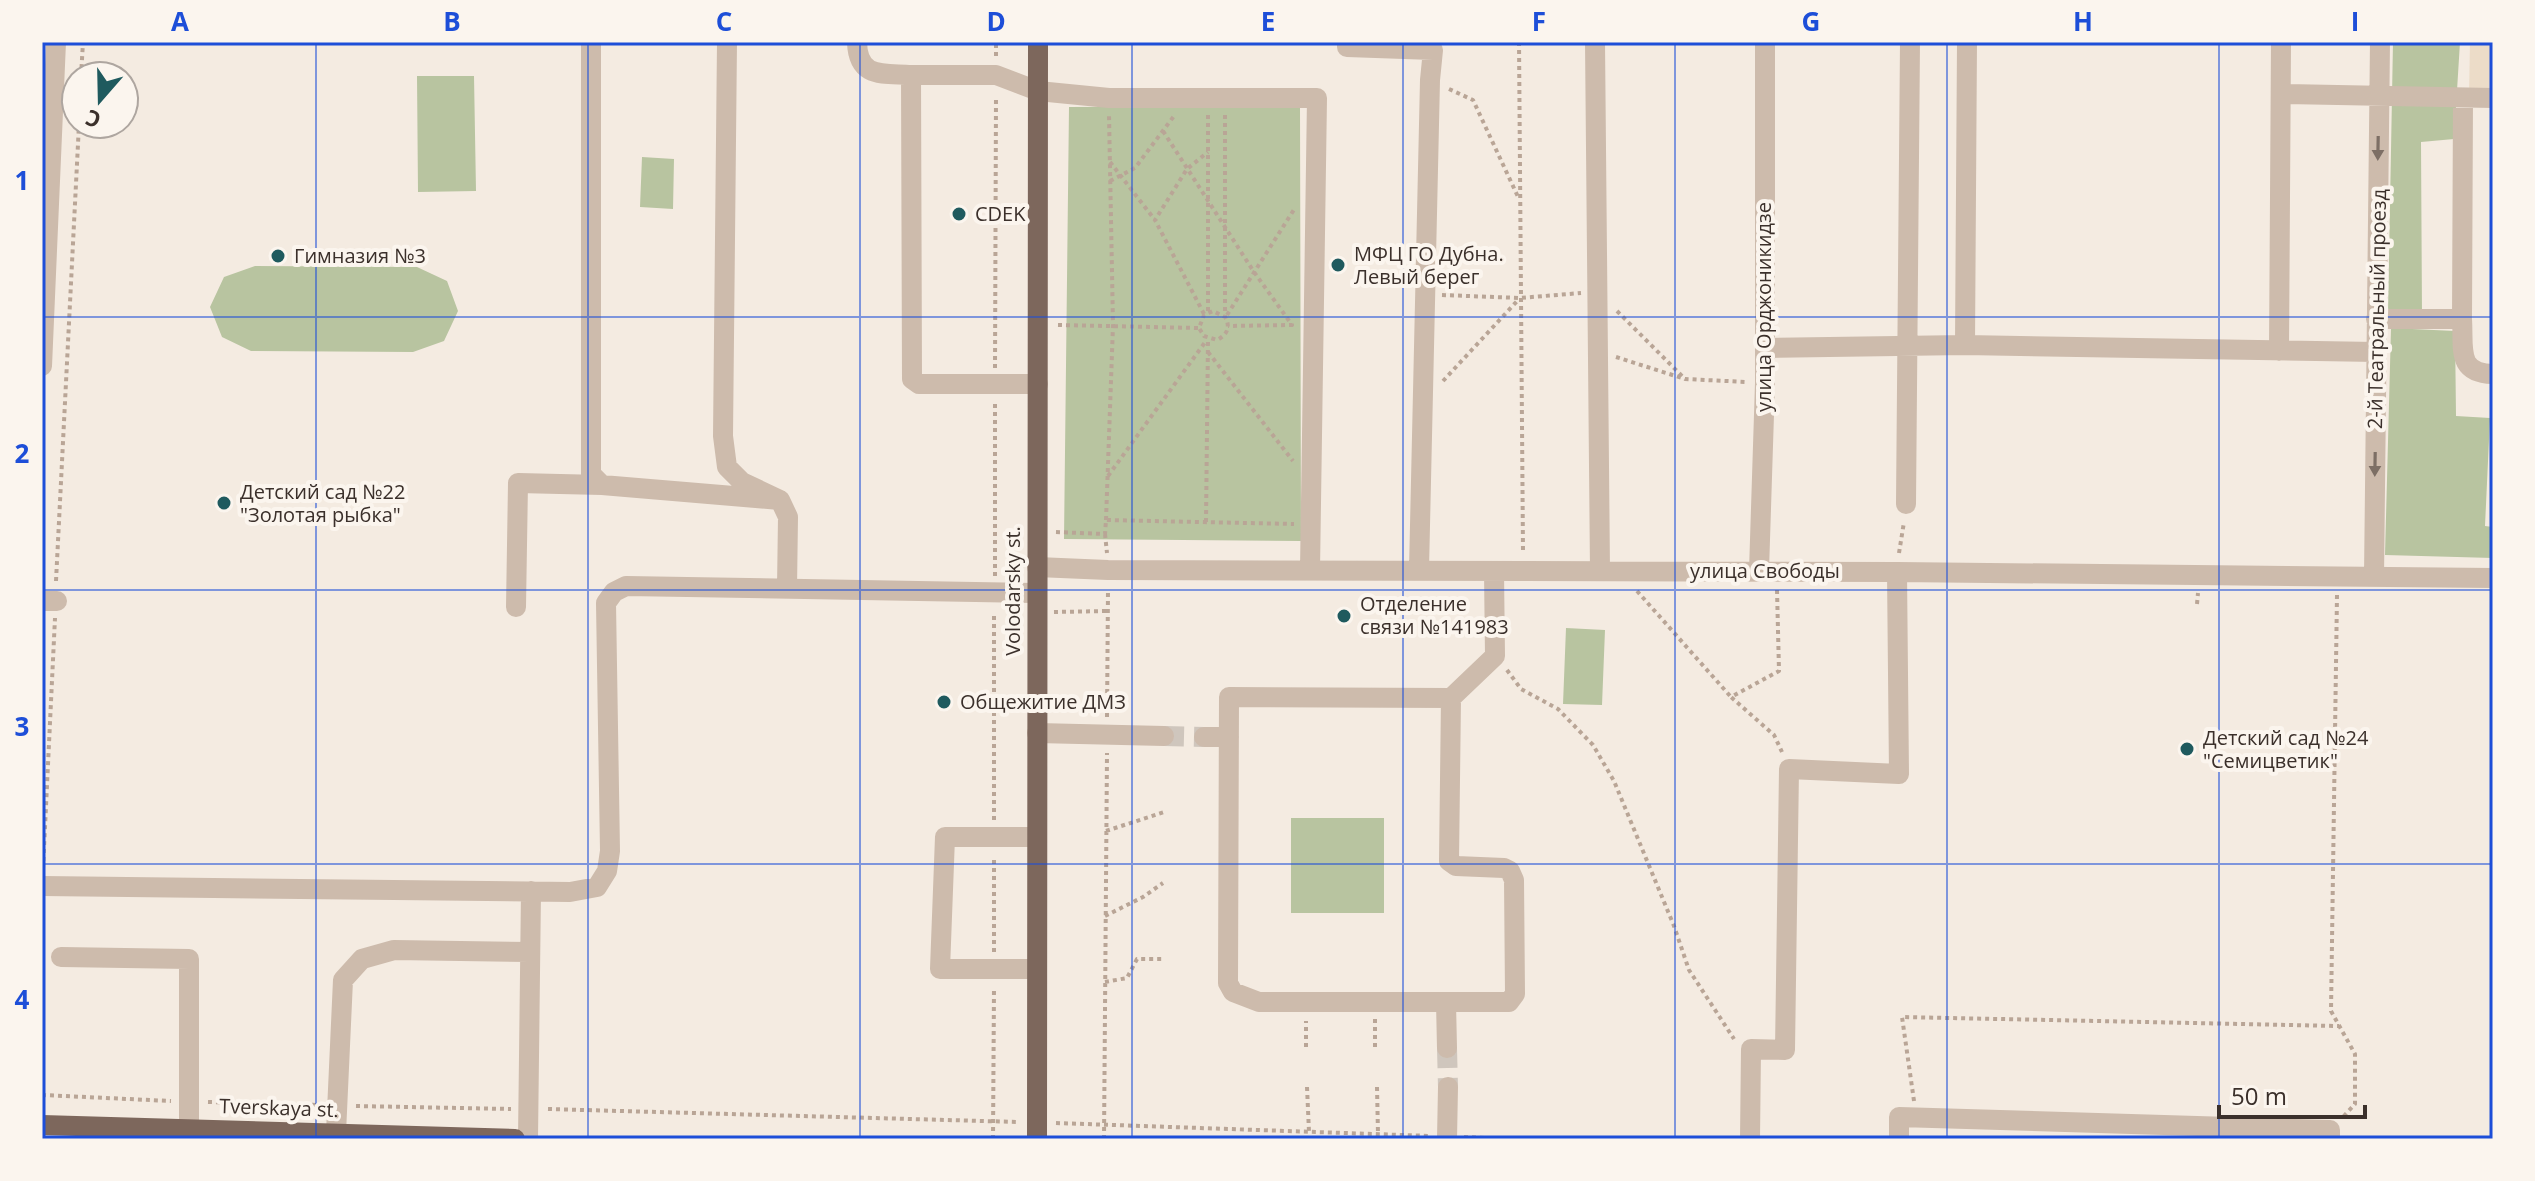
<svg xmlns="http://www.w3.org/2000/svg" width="2535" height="1181" font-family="'Open Sans',sans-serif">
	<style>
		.green { fill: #b8c4a0 }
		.plaza { fill: #ecdcc8 }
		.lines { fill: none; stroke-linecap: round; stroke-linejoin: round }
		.minor-tunnel { stroke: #cfc6bd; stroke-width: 20; stroke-dasharray: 20 10; stroke-linecap: butt }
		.path { stroke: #b9a596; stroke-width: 4; stroke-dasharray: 4 4; stroke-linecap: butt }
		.minor { stroke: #cdbbac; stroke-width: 20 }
		.major { stroke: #7d675c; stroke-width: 20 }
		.oneway { fill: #7d6f65 }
		.grid { fill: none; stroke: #1d4ed8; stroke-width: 2; stroke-opacity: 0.55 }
		.poi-dot { fill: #1f5a5e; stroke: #fbf5ee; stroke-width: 3 }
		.labels { text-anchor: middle; stroke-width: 8; stroke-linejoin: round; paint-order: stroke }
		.poi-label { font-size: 20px; fill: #3b302b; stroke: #fbf5ee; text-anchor: start }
		.street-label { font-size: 20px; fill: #3b302b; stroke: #fbf5ee }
		.neatline { fill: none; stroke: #1d4ed8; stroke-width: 3 }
		.grid-label { font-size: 26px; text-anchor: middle; font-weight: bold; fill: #1d4ed8 }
	</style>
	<rect width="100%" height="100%" fill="#f4ebe1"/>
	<path class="green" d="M 2393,42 L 2460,42 L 2454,139 L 2421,142 L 2422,315 L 2388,313 Z
		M 417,76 L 474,76 L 476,191 L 418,192 Z
		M 1300,106 L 1301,541 L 1064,539 L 1069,107 Z
		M 642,157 L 674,159 L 673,209 L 640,207 Z
		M 255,266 L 417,267 L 447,281 L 458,311 L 444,341 L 413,352 L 251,351 L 222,337 L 210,307 L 224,277 Z
		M 2391,328 L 2455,331 L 2456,416 L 2490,418 L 2485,526 L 2493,527 L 2493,558 L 2385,555 Z
		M 1566,628 L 1605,630 L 1602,705 L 1563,704 Z
		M 1291,818 L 1384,818 L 1384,913 L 1291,913 Z"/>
	<path class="plaza" d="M 2470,42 L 2493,42 L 2493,94 L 2469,94 Z"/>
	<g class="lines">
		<path class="minor-tunnel" d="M 1164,736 L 1204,737
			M 1447,1048 L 1448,1087"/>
		<path class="path" d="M 1519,42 L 1523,552
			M 996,56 L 996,42
			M 81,76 L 83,42
			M 1449,89 L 1473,100 L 1519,199
			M 1208,115 L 1208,312
			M 1225,115 L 1225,317 C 1231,327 1227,335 1217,340 L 1204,336 L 1199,328 L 1204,315 L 1213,311 L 1225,317
			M 1163,131 L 1254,272 L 1292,325 L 1228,326
			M 1110,162 L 1155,220
			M 1110,181 L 1135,168 L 1174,116
			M 1442,295 L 1520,298 L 1581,293
			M 1617,311 L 1685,379
			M 1204,314 L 1155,220 L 1187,169 L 1208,152
			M 1227,315 L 1295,208
			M 1058,325 L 1199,328
			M 1208,352 L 1293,461
			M 1616,357 L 1685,379 L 1747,382
			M 995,368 L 996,96
			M 1443,381 L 1519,299
			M 1108,476 L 1206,341
			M 1106,520 L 1113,325 L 1109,115
			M 1206,522 L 1208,339
			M 1056,532 L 1105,534 L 1106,520 L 1294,524
			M 1105,534 L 1107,553
			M 1899,553 L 1904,522
			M 995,576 L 995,400
			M 56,581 L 79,124
			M 1777,590 L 1779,671 L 1731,697 L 1774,735 L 1782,752
			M 1637,591 L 1731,697
			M 2337,595 L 2331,1011 L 2355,1054 L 2355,1104 L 2342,1118
			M 2197,604 L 2198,593
			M 1054,612 L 1108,611
			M 1507,670 L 1521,689 L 1558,709 L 1593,745 L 1614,781 L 1674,926 L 1689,970 L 1734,1039
			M 1107,717 L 1108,589
			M 994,820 L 994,612
			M 1106,831 L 1164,812
			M 43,869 L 55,618
			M 1105,916 L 1143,897 L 1163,883
			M 994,952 L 994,856
			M 1105,982 L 1127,978 L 1137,959 L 1162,959
			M 1375,1019 L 1375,1048
			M 1306,1047 L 1306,1021
			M 1307,1087 L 1309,1132
			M 1377,1087 L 1378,1134
			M 42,1095 L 171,1101
			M 1914,1101 L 1902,1017 L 2339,1026
			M 208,1102 L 319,1105
			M 356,1106 L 511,1109
			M 548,1109 L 1019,1122
			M 1056,1123 L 1431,1136
			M 1464,1137 L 1509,1139
			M 993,1139 L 994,988
			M 1104,1139 L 1107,753"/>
		<path class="minor" d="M 591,42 L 591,474 L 602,485 L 780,500
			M 727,42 L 723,436 L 727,467 L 742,482 L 780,500 L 788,517 L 787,588
			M 857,42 C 858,79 883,73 911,75
			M 1347,42 L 1347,47 L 1433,50 L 1430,80 L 1419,570
			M 1595,42 L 1600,571
			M 2281,94 L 2493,98
			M 2376,319 L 2462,319 L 2463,98
			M 2462,319 C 2464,349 2456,373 2493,374
			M 1965,345 L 1967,42
			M 1765,348 L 1965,345 L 2376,352
			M 2279,351 L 2281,42
			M 42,366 L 56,42
			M 1038,384 L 919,384 L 912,379 L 911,75 L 996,75 L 1038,91 L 1109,98 L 1317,98 L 1310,570
			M 1906,504 L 1910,42
			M 1037,567 L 1108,570 L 1897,572 L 2493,578
			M 1759,571 L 1765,383 L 1765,42
			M 2374,577 L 2380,42
			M 42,601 L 57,601
			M 516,607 L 518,483 L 602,485
			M 1451,698 L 1449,861 L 1456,866 L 1504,868 L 1510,871 L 1514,880 L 1515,994 L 1509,1002 L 1259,1002 L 1233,992 L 1228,983 L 1229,697 L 1451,698 L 1495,656 L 1494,571
			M 1037,733 L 1164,736
			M 1204,737 L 1229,737
			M 42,886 L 570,892 L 597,887 L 607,871 L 610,851 L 606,603 L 614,592 L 626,586 L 1037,593
			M 61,957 L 189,959 L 189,1129
			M 1037,969 L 940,969 L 945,837 L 1037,837
			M 1446,1002 L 1447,1048
			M 336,1133 L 343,980 L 362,959 L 394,950 L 529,952
			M 528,1139 L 531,891
			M 1447,1139 L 1448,1087
			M 1750,1139 L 1751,1049 L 1785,1050 L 1789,769 L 1899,774 L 1897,572
			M 1899,1139 L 1899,1117 L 2330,1130 L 2330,1139"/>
		<path class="major" d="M 42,1125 L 515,1139
			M 1037,1139 L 1038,42"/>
	</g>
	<defs><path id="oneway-solid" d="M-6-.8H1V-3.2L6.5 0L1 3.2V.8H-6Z" transform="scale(2)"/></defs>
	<g class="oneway">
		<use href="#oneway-solid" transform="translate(2378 148) rotate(91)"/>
		<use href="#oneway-solid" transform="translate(2375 464) rotate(91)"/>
	</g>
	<path class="grid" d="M 316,42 L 316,1139M 588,42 L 588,1139M 860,42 L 860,1139M 1132,42 L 1132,1139M 1403,42 L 1403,1139M 1675,42 L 1675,1139M 1947,42 L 1947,1139M 2219,42 L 2219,1139M 42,317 L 2493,317M 42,590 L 2493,590M 42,864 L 2493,864"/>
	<g class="poi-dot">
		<circle cx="959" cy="214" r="8"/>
		<circle cx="278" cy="256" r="8"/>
		<circle cx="1338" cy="265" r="8"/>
		<circle cx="224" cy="503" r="8"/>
		<circle cx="1344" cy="616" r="8"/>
		<circle cx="944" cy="702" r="8"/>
		<circle cx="2187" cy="749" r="8"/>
	</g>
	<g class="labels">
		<g class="poi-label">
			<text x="975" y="221">CDEK</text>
			<text x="1354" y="261">МФЦ ГО Дубна.<tspan x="1354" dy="23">Левый берег</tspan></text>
			<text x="294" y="263">Гимназия №3</text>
			<text x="240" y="499">Детский сад №22<tspan x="240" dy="23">"Золотая рыбка"</tspan></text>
			<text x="1360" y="611">Отделение<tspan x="1360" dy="23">связи №141983</tspan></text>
			<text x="960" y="709">Общежитие ДМЗ</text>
			<text x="2203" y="745">Детский сад №24<tspan x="2203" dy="23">"Семицветик"</tspan></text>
		</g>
		<g class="street-label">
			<text transform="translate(1764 307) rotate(-90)" y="7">улица Орджоникидзе</text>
			<text transform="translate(2377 309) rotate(-89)" y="7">2-й Театральный проезд</text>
			<text x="1765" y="578">улица Свободы</text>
			<text transform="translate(1013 591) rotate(-90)" y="7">Volodarsky st.</text>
			<text transform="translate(279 1108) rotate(2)" y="7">Tverskaya st.</text>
		</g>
	</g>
	<rect width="2535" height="1181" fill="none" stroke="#fbf5ee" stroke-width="88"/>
	<g transform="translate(100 100) rotate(200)"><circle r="38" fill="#fbf5ee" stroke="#aea6a0" stroke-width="2"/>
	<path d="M0-6L14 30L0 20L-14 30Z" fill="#1f5a5e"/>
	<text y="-12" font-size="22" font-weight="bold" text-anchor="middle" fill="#3b302b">С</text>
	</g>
	<path d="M2219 1105v12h146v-12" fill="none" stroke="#3b302b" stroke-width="4"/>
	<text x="2231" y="1105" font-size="24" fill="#3b302b" stroke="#fbf5ee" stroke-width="6" paint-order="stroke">50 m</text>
	<rect x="44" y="44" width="2447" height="1093" class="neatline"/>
	<g class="grid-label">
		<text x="180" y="31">A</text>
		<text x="452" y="31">B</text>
		<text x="724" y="31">C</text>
		<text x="996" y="31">D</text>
		<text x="1268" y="31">E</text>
		<text x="1539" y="31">F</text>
		<text x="1811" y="31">G</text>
		<text x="2083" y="31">H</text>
		<text x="2355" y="31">I</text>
		<text x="22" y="190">1</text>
		<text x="22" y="463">2</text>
		<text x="22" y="736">3</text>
		<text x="22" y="1009">4</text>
	</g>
</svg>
